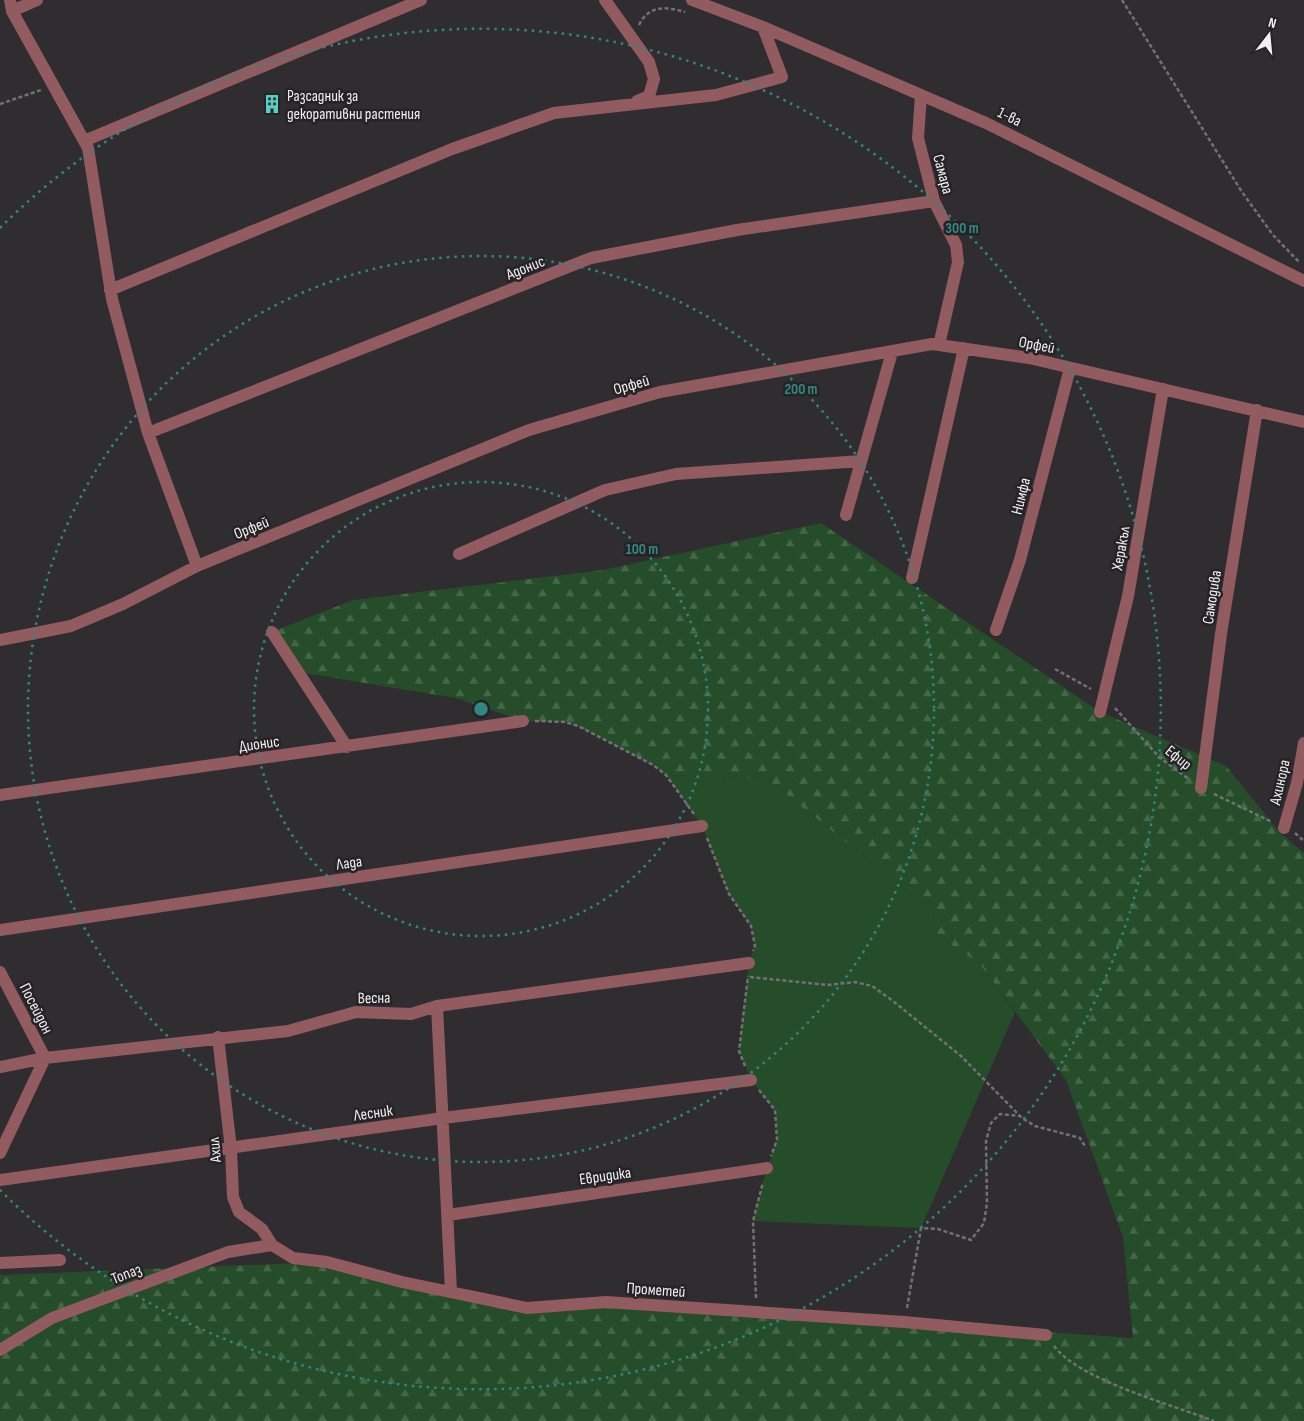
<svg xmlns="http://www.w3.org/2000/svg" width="1304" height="1421" font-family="'Sofia Sans Condensed',sans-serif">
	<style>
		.green { fill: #254d2a }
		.forest { fill: url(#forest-firs) }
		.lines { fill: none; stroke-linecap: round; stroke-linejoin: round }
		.path { stroke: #737174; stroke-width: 2.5; stroke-dasharray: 4 2.5; stroke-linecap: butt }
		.minor { stroke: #925b60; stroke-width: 12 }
		.ring { fill: none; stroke: #318882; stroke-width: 2.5; stroke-dasharray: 2.5 5 }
		.labels { text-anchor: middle; stroke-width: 5; stroke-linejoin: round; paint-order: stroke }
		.poi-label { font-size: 16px; fill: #f1eff1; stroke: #262327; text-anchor: start }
		.street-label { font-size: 16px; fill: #f1eff1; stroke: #262327 }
		.centre { fill: #318882; stroke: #262327; stroke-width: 2.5 }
		.ring-label { font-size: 15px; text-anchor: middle; font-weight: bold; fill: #318882; stroke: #262327; stroke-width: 5; stroke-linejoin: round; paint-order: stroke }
	</style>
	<defs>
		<pattern id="forest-firs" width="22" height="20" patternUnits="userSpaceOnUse" patternTransform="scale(1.25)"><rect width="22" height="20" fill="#254d2a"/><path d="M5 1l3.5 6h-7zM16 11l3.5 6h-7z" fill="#456749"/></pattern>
	</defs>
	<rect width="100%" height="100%" fill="#302d31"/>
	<path class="green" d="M 666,775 L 767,779 L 934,912 L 929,930 L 980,964 L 1015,1012 L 921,1228 L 753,1221 L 767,1168 L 777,1140 L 775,1110 L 751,1080 L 739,1051 L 749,963 L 755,946 L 751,926 L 729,894 L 702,826 Z"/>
	<path class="forest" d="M 821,523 L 1100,712 L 1226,766 L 1280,833 L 1304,853 L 1304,1421 L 0,1421 L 0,1275 L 327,1262 L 527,1308 L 606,1302 L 1133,1338 L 1123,1237 L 1066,1080 L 980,964 L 929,930 L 934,912 L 767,779 L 666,775 L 653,765 L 578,726 L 565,722 L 523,721 L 456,698 L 298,672 L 272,632 L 353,600 L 603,570 Z"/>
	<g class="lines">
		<path class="path" d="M 1122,0 L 1242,192 L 1273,235 L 1300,263
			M 639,25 C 649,4 667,7 685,12
			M 0,104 L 41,90
			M 1055,669 L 1091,689
			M 1115,708 L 1159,757 L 1190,780
			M 535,721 L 565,722 L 578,726 L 653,765 L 666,775 L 694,814
			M 1214,794 L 1272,822
			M 1295,833 L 1304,841
			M 707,838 L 729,894 L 751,926 L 755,946 L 753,951
			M 750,977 L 828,985 L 855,982 L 872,986 L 893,1001 L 961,1056 L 1022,1118 L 1035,1126 L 1080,1138 L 1086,1148
			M 745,1066 L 739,1051 L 748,976
			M 759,1090 L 775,1110 L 777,1140 L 771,1156
			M 756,1298 L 753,1221 L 763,1182
			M 907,1308 L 921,1228 L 938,1229 L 971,1240 L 984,1223 L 987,1203 L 986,1141 L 991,1123 L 1000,1114 L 1019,1116
			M 1054,1346 C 1079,1380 1173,1405 1214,1421"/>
		<path class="minor" d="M 10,0 L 12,11 L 88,148 L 112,299 L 148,433 L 197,566
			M 605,0 L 649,62 L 654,79 L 649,96 L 637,101
			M 692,0 L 763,27 L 986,123 L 1304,281
			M 12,11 L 37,0
			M 921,95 L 918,138 L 934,201 L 956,245 L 958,262 L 939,345
			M 84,141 L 421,0
			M 110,290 L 452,149 L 554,113 L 716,95 L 782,77 L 763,27
			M 148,433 L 591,258 L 737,230 L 934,201
			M 846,515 L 892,352
			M 459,554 L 605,490 L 676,474 L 861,461
			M 912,578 L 964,348
			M 996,630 L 1020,560 L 1070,368
			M 272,632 L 347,747
			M 0,640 L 71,626 L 123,604 L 197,566 L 529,430 L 660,392 L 932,344 L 1029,358 L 1304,422
			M 1100,712 L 1128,596 L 1163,389
			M 1201,788 L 1221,634 L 1257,410
			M 0,795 L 523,721
			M 1284,828 L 1297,783 L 1304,743
			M 0,930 L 702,826
			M 0,972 L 45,1058 L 0,1153
			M 437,1006 L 451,1292
			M 218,1037 L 231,1149 L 233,1197 L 239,1212 L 262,1229 L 272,1245 L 293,1258 L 327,1262 L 402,1282 L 527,1308 L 606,1302 L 904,1322 L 1046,1335
			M 0,1067 L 45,1058 L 288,1031 L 356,1012 L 411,1014 L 437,1006 L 749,963
			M 0,1180 L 443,1118 L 751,1080
			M 448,1215 L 767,1168
			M 0,1263 L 60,1260
			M 0,1350 L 52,1318 L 228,1252 L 272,1245"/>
	</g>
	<g class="ring">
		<circle cx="481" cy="709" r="227"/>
		<circle cx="481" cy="709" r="453"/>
		<path d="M0 228A680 680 0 1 1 0 1190"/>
	</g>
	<defs>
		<g id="building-bare" transform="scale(1.5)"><path d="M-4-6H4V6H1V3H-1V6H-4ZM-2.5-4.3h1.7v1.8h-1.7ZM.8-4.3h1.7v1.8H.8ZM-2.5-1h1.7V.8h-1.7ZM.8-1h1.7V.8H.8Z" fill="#57cec2" stroke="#262327" stroke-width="2.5" paint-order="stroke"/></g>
	</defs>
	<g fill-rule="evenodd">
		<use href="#building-bare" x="272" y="104"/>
	</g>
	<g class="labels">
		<g class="poi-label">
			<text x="287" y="101">Разсадник за<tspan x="287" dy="18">декоративни растения</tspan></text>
		</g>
		<g class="street-label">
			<text transform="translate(1010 116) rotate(26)" y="6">1-ва</text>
			<text transform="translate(944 174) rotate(75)" y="6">Самара</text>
			<text transform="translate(525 267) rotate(-22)" y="6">Адонис</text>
			<text transform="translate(1037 344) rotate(11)" y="6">Орфей</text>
			<text transform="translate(631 384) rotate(-16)" y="6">Орфей</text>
			<text transform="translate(1020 496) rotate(-76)" y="6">Нимфа</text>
			<text transform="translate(251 527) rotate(-22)" y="6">Орфей</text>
			<text transform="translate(1120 548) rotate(-80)" y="6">Херакъл</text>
			<text transform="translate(1211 597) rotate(-81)" y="6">Самодива</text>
			<text transform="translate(259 743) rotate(-8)" y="6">Дионис</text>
			<text transform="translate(1179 757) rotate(39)" y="6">Ефир</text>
			<text transform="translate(1279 782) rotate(-77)" y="6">Ахинора</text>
			<text transform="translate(349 862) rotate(-8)" y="6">Лада</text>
			<text transform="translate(374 997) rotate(-1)" y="6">Весна</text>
			<text transform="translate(37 1008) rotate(63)" y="6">Посейдон</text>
			<text transform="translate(373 1112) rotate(-8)" y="6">Лесник</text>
			<text transform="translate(214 1150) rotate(-95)" y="6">Ахил</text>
			<text transform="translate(605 1175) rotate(-8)" y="6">Евридика</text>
			<text transform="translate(126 1273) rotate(-21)" y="6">Топаз</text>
			<text transform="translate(656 1289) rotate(4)" y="6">Прометей</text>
		</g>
	</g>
	<circle cx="481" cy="709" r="8" class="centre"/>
	<g class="ring-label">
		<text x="962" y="233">300 m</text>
		<text x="801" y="394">200 m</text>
		<text x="642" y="554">100 m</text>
	</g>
	<g transform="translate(1269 35) rotate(16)" stroke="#262327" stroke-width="4" paint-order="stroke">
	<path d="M0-4L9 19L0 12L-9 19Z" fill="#f1eff1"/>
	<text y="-8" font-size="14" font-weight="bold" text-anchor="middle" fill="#f1eff1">N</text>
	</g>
</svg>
